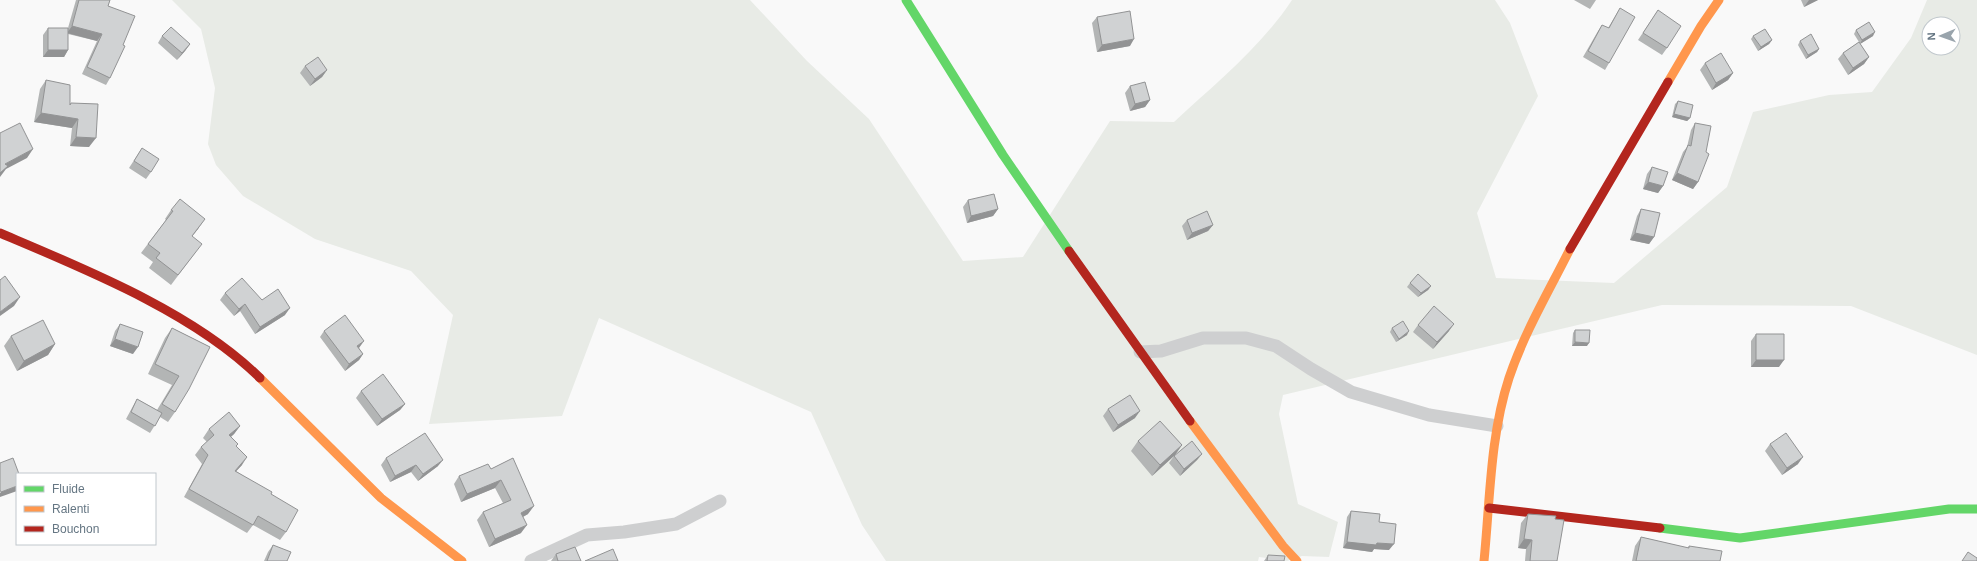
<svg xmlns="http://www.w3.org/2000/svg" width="1977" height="561" font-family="Helvetica,sans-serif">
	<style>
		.green { fill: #e8ebe6; fill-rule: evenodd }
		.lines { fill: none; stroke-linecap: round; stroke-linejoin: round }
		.street { stroke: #cecfd0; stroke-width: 13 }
		.fast { stroke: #63d668; stroke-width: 9 }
		.slow { stroke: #ff974d; stroke-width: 9 }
		.jam { stroke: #b3261e; stroke-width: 9 }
		.wall { fill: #b3b5b5 }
		.shaded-wall { fill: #929394 }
		.building { fill: #d0d2d3; stroke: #929394 }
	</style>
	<rect width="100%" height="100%" fill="#f9f9f9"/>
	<path class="green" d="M 172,0 L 750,0 L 807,61 L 869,119 L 963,261 L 1023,257 L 1110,121 L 1174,122 C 1215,84 1261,47 1292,0 L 1495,0 L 1510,23 L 1538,96 L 1477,213 L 1496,278 L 1614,283 L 1727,187 L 1753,112 L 1829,95 L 1872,92 L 1911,38 L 1927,0 L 1977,0 L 1977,355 L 1851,306 L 1662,305 L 1283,395 L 1279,414 L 1298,504 L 1338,522 L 1329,557 L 1302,556 L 1287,561 L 1259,557 L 1258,561 L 886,561 L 862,525 L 811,412 L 599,318 L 562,416 L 429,424 L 453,315 L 411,271 L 315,239 L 243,196 L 216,165 L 208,144 L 215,88 L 201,29 ZM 1929,24 L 1953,24 L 1953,48 L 1929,48 Z"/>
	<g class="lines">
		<path class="street" d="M 1140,352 L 1161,351 L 1203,338 L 1246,338 L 1276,346 L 1311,369 L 1351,392 L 1429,415 L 1497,426
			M 531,561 L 587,535 L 624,532 L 676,524 L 720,501"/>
		<path class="fast" d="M 906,0 L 1003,155 L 1069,251
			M 1660,528 L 1740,538 L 1949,509 L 1977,509"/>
		<path class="slow" d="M 1668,82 L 1701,26 L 1719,0
			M 260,378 L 381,498 L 462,561
			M 1190,421 L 1283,546 L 1297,561
			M 1484,561 C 1490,501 1490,436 1509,378 C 1524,333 1549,291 1570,249"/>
		<path class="jam" d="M 0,233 C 85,269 195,313 260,378
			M 1570,249 L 1668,82
			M 1069,251 L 1190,421
			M 1489,508 L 1660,528"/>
	</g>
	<path class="wall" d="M 76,0 L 110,0 L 108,6 L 110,78 L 106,85 L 82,74 L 97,41 L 68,34 L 68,50 L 64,57 L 43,57 L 43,35 L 48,28 L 68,28 Z
		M 1574,0 L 1596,0 L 1590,9 Z
		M 1801,0 L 1818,0 L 1804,7 Z
		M 1620,8 L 1609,63 L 1605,70 L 1583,57 L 1598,31 L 1602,25 L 1608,28 Z
		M 1658,10 L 1667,48 L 1662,55 L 1638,40 Z
		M 1097,17 L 1130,46 L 1097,52 L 1092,23 Z
		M 1856,30 L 1873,36 L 1860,44 L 1869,57 L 1864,64 L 1848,75 L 1838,59 L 1843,53 L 1859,42 L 1854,34 Z
		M 162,36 L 190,44 L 185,51 L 177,60 L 158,43 Z
		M 1753,36 L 1772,40 L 1769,44 L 1758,51 L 1751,39 Z
		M 1800,41 L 1819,49 L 1817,52 L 1806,59 L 1798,45 Z
		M 1705,63 L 1733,73 L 1728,80 L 1712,90 L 1700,70 Z
		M 305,66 L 327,70 L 322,77 L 310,86 L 300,73 Z
		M 46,80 L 70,104 L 98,104 L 89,147 L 70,146 L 72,128 L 34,122 L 40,89 Z
		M 1130,86 L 1150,100 L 1145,107 L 1130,111 L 1125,93 Z
		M 1678,101 L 1690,118 L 1687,121 L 1672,117 L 1675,104 Z
		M 1695,123 L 1698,182 L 1693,189 L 1672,180 L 1683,152 L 1687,147 L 1691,130 Z
		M 142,148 L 151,172 L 146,179 L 129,168 Z
		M 1652,167 L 1663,186 L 1658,193 L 1643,189 L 1647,174 Z
		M 968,200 L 998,209 L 993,216 L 967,223 L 963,207 Z
		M 1641,209 L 1654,237 L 1649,244 L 1630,240 L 1637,216 Z
		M 171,210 L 198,229 L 192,236 L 195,253 L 171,285 L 149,268 L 153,262 L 141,253 L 166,220 L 165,219 Z
		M 1187,220 L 1213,225 L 1208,231 L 1187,240 L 1182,226 Z
		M 1410,283 L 1431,286 L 1428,290 L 1418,297 L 1407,287 Z
		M 225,293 L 262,300 L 285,315 L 255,334 L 240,311 L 234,316 L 220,300 Z
		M 120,324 L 133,354 L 110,346 L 115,331 Z
		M 1418,325 L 1449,331 L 1433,349 L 1413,332 Z
		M 172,328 L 210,347 L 175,412 L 168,422 L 160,417 L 150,433 L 126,419 L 133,406 L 137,399 L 157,410 L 172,385 L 148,374 L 165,338 Z
		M 1392,328 L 1407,335 L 1396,342 L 1390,332 Z
		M 1575,330 L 1587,346 L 1572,346 L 1573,333 Z
		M 324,331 L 359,348 L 363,354 L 359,360 L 345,371 L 320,337 Z
		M 1756,334 L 1779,367 L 1751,367 L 1751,341 Z
		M 11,336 L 55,344 L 48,355 L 17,371 L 4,346 Z
		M 361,391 L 405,404 L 400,410 L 377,426 L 356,398 Z
		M 1108,409 L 1135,418 L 1113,432 L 1103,416 Z
		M 240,426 L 234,434 L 231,437 L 238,444 L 236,446 L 242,465 L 236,471 L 271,494 L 286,532 L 280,540 L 253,525 L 247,533 L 184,497 L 202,464 L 195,455 L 201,447 L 207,442 L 203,438 L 209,429 Z
		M 1138,441 L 1182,445 L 1175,455 L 1152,476 L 1131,451 Z
		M 1770,444 L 1798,464 L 1782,475 L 1765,451 Z
		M 1202,454 L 1197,460 L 1180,476 L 1169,463 L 1174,456 Z
		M 386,458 L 438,466 L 418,481 L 411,472 L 390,482 L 381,465 Z
		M 513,458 L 528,514 L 523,517 L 521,533 L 489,547 L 477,520 L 483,512 L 503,503 L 495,488 L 461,502 L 454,484 L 459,476 L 491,469 Z
		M 1351,511 L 1379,522 L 1389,550 L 1374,549 L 1372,552 L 1343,548 L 1347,517 Z
		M 1528,514 L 1555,519 L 1557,561 L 1525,561 L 1526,549 L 1518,548 L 1521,523 Z
		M 1641,537 L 1688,548 L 1689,546 L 1720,561 L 1632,561 L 1635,546 Z
		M 273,545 L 287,561 L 264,561 L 268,552 Z
		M 556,554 L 581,561 L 551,561 Z
		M 1268,555 L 1284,561 L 1264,561 Z"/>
	<path class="shaded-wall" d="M 1809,0 L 1818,0 L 1804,7 Z
		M 72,26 L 102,34 L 97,41 L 67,33 Z
		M 1875,32 L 1873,36 L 1860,44 L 1862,40 Z
		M 1134,39 L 1130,46 L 1097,52 L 1102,45 Z
		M 1772,40 L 1769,44 L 1758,51 L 1761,47 Z
		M 190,44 L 185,51 L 177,60 L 182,53 Z
		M 1819,49 L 1817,52 L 1806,59 L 1808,55 Z
		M 48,50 L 68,50 L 64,57 L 43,57 Z
		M 1869,57 L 1864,64 L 1848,75 L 1853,68 Z
		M 327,70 L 322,77 L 310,86 L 315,79 Z
		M 1733,73 L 1728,80 L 1712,90 L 1716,83 Z
		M 1150,100 L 1145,107 L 1130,111 L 1135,104 Z
		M 41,113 L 78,119 L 72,128 L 34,122 Z
		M 1674,114 L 1690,118 L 1687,121 L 1672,117 Z
		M 76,137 L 96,138 L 89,147 L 70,146 Z
		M 33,149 L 27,158 L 6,169 L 0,177 L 0,173 L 5,164 Z
		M 1677,173 L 1698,182 L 1693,189 L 1672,180 Z
		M 1648,182 L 1663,186 L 1658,193 L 1643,189 Z
		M 998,209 L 993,216 L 967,223 L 971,216 Z
		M 205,219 L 198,229 L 185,245 L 192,236 Z
		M 1213,225 L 1208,231 L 1187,240 L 1192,233 Z
		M 1635,233 L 1654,237 L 1649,244 L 1630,240 Z
		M 1431,286 L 1428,290 L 1418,297 L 1421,293 Z
		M 20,297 L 14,306 L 0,316 L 0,312 Z
		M 245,304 L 240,311 L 234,316 L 239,309 Z
		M 290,308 L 285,315 L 255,334 L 260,327 Z
		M 1454,324 L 1449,331 L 1433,349 L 1437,342 Z
		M 1409,331 L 1407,335 L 1396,342 L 1399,339 Z
		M 115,339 L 138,347 L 133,354 L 110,346 Z
		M 364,341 L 359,348 L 353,352 L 357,346 Z
		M 1575,342 L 1589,343 L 1587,346 L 1572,346 Z
		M 55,344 L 48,355 L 17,371 L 24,361 Z
		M 363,354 L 359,360 L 345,371 L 349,364 Z
		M 1756,360 L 1784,360 L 1779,367 L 1751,367 Z
		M 405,404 L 400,410 L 377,426 L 382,419 Z
		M 1140,411 L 1135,418 L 1113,432 L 1118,425 Z
		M 240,426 L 234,434 L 223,443 L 229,435 Z
		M 1182,445 L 1175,455 L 1152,476 L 1160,465 Z
		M 1202,454 L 1197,460 L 1180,476 L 1184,469 Z
		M 247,457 L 242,465 L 229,479 L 235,471 Z
		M 1803,457 L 1798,464 L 1782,475 L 1787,468 Z
		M 443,460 L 438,466 L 418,481 L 423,474 Z
		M 416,465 L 411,472 L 390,482 L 395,476 Z
		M 501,480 L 495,488 L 461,502 L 467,494 Z
		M 17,486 L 17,491 L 0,497 L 0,493 L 1,492 Z
		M 534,506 L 528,514 L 515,521 L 521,513 Z
		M 527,525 L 521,533 L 489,547 L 495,539 Z
		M 1524,539 L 1532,540 L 1526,549 L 1518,548 Z
		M 1347,542 L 1377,543 L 1394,544 L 1389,550 L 1374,549 L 1372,552 L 1343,548 Z"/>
	<path class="building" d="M 79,0 L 110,0 L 108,6 L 135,16 L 123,45 L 125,46 L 110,78 L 87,67 L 102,34 L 72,26 Z
		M 1620,8 L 1635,17 L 1609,63 L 1588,51 L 1602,25 L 1609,28 Z
		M 1658,10 L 1681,26 L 1667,48 L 1643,33 Z
		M 1130,11 L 1134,39 L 1102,45 L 1097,17 Z
		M 1869,22 L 1875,32 L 1862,40 L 1856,30 Z
		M 171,27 L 190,44 L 182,53 L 162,36 Z
		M 48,28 L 68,28 L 68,50 L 48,50 Z
		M 1765,29 L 1772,40 L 1761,47 L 1753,36 Z
		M 1811,34 L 1819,49 L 1808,55 L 1800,41 Z
		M 1859,42 L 1869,57 L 1853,68 L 1843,53 Z
		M 1721,53 L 1733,73 L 1716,83 L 1705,63 Z
		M 318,57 L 327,70 L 315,79 L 305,66 Z
		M 46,80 L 70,85 L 70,105 L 71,103 L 98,104 L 96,138 L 76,137 L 78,119 L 41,113 Z
		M 1145,82 L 1150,100 L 1135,104 L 1130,86 Z
		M 1678,101 L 1693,105 L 1690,118 L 1674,114 Z
		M 20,123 L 33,149 L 5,164 L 8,166 L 0,173 L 0,133 Z
		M 1695,123 L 1711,126 L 1706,152 L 1709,154 L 1698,182 L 1677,173 L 1688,145 L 1691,146 Z
		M 142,148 L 159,159 L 151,172 L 134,161 Z
		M 1652,167 L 1668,172 L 1663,186 L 1648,182 Z
		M 994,194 L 998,209 L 971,216 L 968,200 Z
		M 180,199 L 205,219 L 192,236 L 202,244 L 178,275 L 156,258 L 160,253 L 148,244 L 173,211 L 171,210 Z
		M 1641,209 L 1660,213 L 1654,237 L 1635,233 Z
		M 1207,211 L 1213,225 L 1192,233 L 1187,220 Z
		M 1418,274 L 1431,286 L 1421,293 L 1410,283 Z
		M 5,276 L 20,297 L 0,312 L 0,280 Z
		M 242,278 L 262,300 L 278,289 L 290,308 L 260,327 L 245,304 L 239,309 L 225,293 Z
		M 1434,306 L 1454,324 L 1437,342 L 1418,325 Z
		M 345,315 L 364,341 L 357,346 L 363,354 L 349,364 L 324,331 Z
		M 43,320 L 55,344 L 24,361 L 11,336 Z
		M 1403,321 L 1409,331 L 1399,339 L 1392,328 Z
		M 120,324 L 143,332 L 138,347 L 115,339 Z
		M 172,328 L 210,347 L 189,389 L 175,412 L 162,404 L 179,376 L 155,364 Z
		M 1575,330 L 1590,330 L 1589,343 L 1575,342 Z
		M 1756,334 L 1784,334 L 1784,360 L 1756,360 Z
		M 383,374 L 405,404 L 382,419 L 361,391 Z
		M 1130,395 L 1140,411 L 1118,425 L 1108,409 Z
		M 137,399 L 162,413 L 155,426 L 131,412 Z
		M 229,412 L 240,426 L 229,435 L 238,444 L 236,446 L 247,457 L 235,471 L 272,492 L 271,494 L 298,510 L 286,532 L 258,516 L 253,525 L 189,489 L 208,455 L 201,447 L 214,435 L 209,429 Z
		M 1160,421 L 1182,445 L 1160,465 L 1138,441 Z
		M 425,433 L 443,460 L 423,474 L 416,465 L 395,476 L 386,458 Z
		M 1786,433 L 1803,457 L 1787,468 L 1770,444 Z
		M 1192,441 L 1202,454 L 1184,469 L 1174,456 Z
		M 13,458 L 19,474 L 17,474 L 17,486 L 1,492 L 0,490 L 0,463 Z
		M 513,458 L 534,506 L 521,513 L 527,525 L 495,539 L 483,512 L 511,500 L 501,480 L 467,494 L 459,476 L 488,464 L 491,469 Z
		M 1351,511 L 1380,514 L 1379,522 L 1396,524 L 1394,544 L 1377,543 L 1376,545 L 1347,542 Z
		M 1528,514 L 1556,516 L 1555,519 L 1564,520 L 1557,561 L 1530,561 L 1532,540 L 1524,539 Z
		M 1641,537 L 1689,548 L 1689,546 L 1722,551 L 1720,561 L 1636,561 Z
		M 273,545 L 291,552 L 287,561 L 267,561 Z
		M 575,547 L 581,561 L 558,561 L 556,554 Z
		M 613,549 L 618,561 L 585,561 Z
		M 1968,552 L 1977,558 L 1977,561 L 1962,561 Z
		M 1268,555 L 1285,556 L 1284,561 L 1267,561 Z"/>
	<rect x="16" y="473" width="140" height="72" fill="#ffffff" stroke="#c1c8cd"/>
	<rect x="24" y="486" width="20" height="6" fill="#63d668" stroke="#c1c8cd"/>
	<text x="52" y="493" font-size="12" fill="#657683">Fluide</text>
	<rect x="24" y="506" width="20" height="6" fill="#ff974d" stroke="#c1c8cd"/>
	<text x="52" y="513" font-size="12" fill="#657683">Ralenti</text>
	<rect x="24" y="526" width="20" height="6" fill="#b3261e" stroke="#c1c8cd"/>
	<text x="52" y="533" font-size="12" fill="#657683">Bouchon</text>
	<g transform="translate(1941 36) rotate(268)"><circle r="19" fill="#ffffff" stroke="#c1c8cd"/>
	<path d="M0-3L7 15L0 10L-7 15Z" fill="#99a4ac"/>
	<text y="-6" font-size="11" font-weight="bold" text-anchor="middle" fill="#657683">N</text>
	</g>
</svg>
